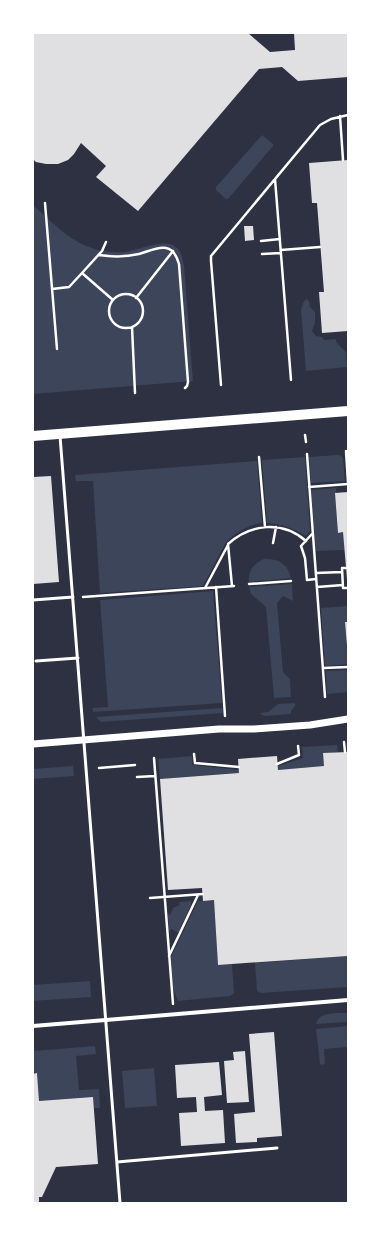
<svg xmlns="http://www.w3.org/2000/svg" width="381" height="1236" font-family="'PT Serif',serif">
	<style>
		.green { fill: #3c4559 }
		.building { fill: #e0e0e3 }
		.lines { fill: none; stroke-linecap: round; stroke-linejoin: round }
		.path { stroke: #fff; stroke-width: 2.5 }
		.service { stroke: #fff; stroke-width: 3 }
		.minor { stroke: #fff; stroke-width: 4 }
		.tertiary { stroke: #fff; stroke-width: 7 }
		.primary { stroke: #fff; stroke-width: 10 }
	</style>
	<rect width="100%" height="100%" fill="#2d3142"/>
	<path class="green" d="M 262,135 L 273,144 L 273,146 L 228,199 L 226,199 L 216,190 L 216,187 Z
		M 33,205 C 51,221 69,241 92,248 C 103,252 114,253 125,252 C 141,250 173,233 181,254 C 183,258 183,263 184,266 L 193,381 L 33,394 Z
		M 306,299 L 309,301 L 310,307 L 315,312 L 315,323 L 312,331 L 316,336 L 322,337 L 324,340 L 326,340 L 336,339 L 336,342 L 346,352 L 347,367 L 306,371 L 301,310 L 303,303 Z
		M 337,455 L 340,455 L 343,458 L 345,481 L 311,483 L 309,457 Z
		M 305,457 L 310,531 L 306,536 C 293,528 282,524 267,523 L 262,460 Z
		M 257,461 L 262,523 L 252,525 L 242,530 L 234,535 L 226,542 L 203,586 L 100,593 L 93,481 L 76,481 L 75,475 Z
		M 336,488 L 336,493 L 335,493 L 338,533 L 343,532 L 345,550 L 316,551 L 311,490 Z
		M 264,559 C 278,558 288,564 291,578 L 249,582 C 248,571 254,563 264,559 Z
		M 292,584 L 293,601 L 283,596 L 277,603 L 283,672 L 290,679 L 291,697 L 274,698 L 266,607 L 251,594 L 249,587 Z
		M 213,591 L 222,703 L 93,712 L 92,708 L 108,707 L 100,600 Z
		M 348,606 L 348,622 L 345,623 L 348,664 L 325,666 L 321,608 Z
		M 348,670 L 348,692 L 327,694 L 326,671 Z
		M 295,703 L 295,706 L 291,711 L 291,714 L 266,716 L 262,715 L 260,713 L 268,712 L 278,704 Z
		M 222,708 L 223,713 L 101,722 L 96,717 Z
		M 337,745 L 338,752 L 323,754 L 324,766 L 278,770 L 278,766 L 303,758 L 302,747 Z
		M 192,756 L 192,765 L 239,770 L 239,773 L 160,779 L 158,759 Z
		M 73,766 L 74,776 L 33,779 L 33,769 Z
		M 214,900 L 218,965 L 232,964 L 234,993 L 230,996 L 178,1001 L 173,988 L 171,957 L 198,901 Z
		M 191,901 L 191,905 L 178,933 L 172,929 L 169,931 L 168,915 L 171,914 L 173,908 L 180,905 L 179,902 Z
		M 348,956 L 348,987 L 261,993 L 257,991 L 255,963 Z
		M 90,981 L 91,997 L 33,1001 L 33,985 Z
		M 348,1013 L 348,1022 L 316,1024 C 319,1011 337,1013 348,1013 Z
		M 348,1026 L 348,1047 L 324,1049 L 325,1063 L 323,1065 L 320,1064 L 316,1029 Z
		M 95,1046 L 96,1054 L 76,1056 L 79,1090 L 99,1089 L 100,1108 L 94,1108 L 93,1097 L 39,1101 L 37,1074 L 33,1074 L 33,1051 Z
		M 154,1068 L 157,1106 L 125,1108 L 122,1071 Z"/>
	<path class="building" d="M 33,33 L 248,33 L 270,52 L 295,50 L 294,33 L 348,33 L 348,77 L 298,81 L 282,67 L 259,69 L 138,211 L 96,177 L 106,166 L 81,143 L 74,154 L 68,160 L 58,164 L 46,164 L 36,162 L 33,159 Z
		M 348,160 L 348,331 L 322,333 L 319,292 L 324,292 L 317,203 L 312,203 L 309,163 Z
		M 244,226 L 253,226 L 254,240 L 245,241 Z
		M 51,476 L 59,582 L 33,584 L 33,477 Z
		M 348,492 L 348,579 L 347,579 L 343,532 L 338,533 L 335,493 Z
		M 345,622 L 348,622 L 348,646 L 347,646 Z
		M 348,752 L 348,956 L 218,965 L 214,900 L 203,901 L 202,888 L 168,890 L 160,779 L 239,773 L 238,759 L 277,756 L 278,770 L 324,766 L 323,753 Z
		M 274,1032 L 282,1136 L 257,1138 L 257,1142 L 236,1143 L 234,1114 L 255,1112 L 249,1034 Z
		M 245,1051 L 249,1102 L 227,1103 L 224,1061 L 234,1060 L 233,1052 Z
		M 219,1062 L 222,1095 L 204,1097 L 205,1111 L 223,1110 L 225,1143 L 181,1146 L 179,1113 L 197,1112 L 196,1097 L 177,1098 L 175,1065 Z
		M 37,1073 L 39,1101 L 93,1097 L 98,1164 L 56,1167 L 42,1197 L 39,1197 L 39,1203 L 33,1203 L 33,1074 Z"/>
	<g class="lines">
		<path class="path" d="M 340,116 L 343,160
			M 275,179 L 291,380
			M 45,203 L 57,349
			M 261,241 L 280,239
			M 281,250 L 320,247
			M 262,254 L 281,253
			M 99,255 C 112,257 126,257 139,254 C 147,252 158,246 166,248 C 174,249 177,257 179,264 L 188,382 L 187,386 L 185,388
			M 82,273 L 102,251 L 106,242
			M 52,289 L 69,287 L 82,273 L 113,300
			M109 311a17 17 0 1 1 34 0a17 17 0 1 1-34 0Z
			M 136,298 L 173,251
			M 132,327 L 135,393
			M 221,385 L 211,261 L 211,256 L 320,125 L 331,119 L 348,115
			M 305,435 L 306,442
			M 346,451 L 348,483
			M 307,454 L 325,697
			M 259,457 L 265,527
			M 309,487 L 348,484
			M 273,543 L 276,527
			M 346,568 L 342,568 L 343,588 L 348,588
			M 316,573 L 342,572
			M 307,580 L 305,558 L 301,546 L 312,534
			M 307,580 L 316,579
			M 249,584 L 291,581
			M 232,586 L 228,544 C 250,524 282,520 306,541
			M 216,587 L 225,716
			M 317,587 L 343,585
			M 205,588 L 228,545
			M 83,597 L 234,586
			M 323,668 L 348,667
			M 344,742 L 345,752
			M 194,754 L 195,763 L 239,767
			M 154,758 L 173,1004
			M 277,764 L 299,755 L 298,746
			M 99,768 L 135,765
			M 137,777 L 155,776
			M 150,898 L 203,894
			M 169,956 L 198,895"/>
		<path class="service" d="M 60,436 L 120,1203
			M 33,600 L 73,597
			M 36,661 L 78,658
			M 117,1162 L 277,1148"/>
		<path class="minor" d="M 33,1026 L 348,1000"/>
		<path class="tertiary" d="M 33,744 L 219,729 L 254,729 L 310,725 L 348,719"/>
		<path class="primary" d="M 33,436 L 348,411"/>
	</g>
	<rect width="381" height="1236" fill="none" stroke="#ffffff" stroke-width="68"/>
</svg>
